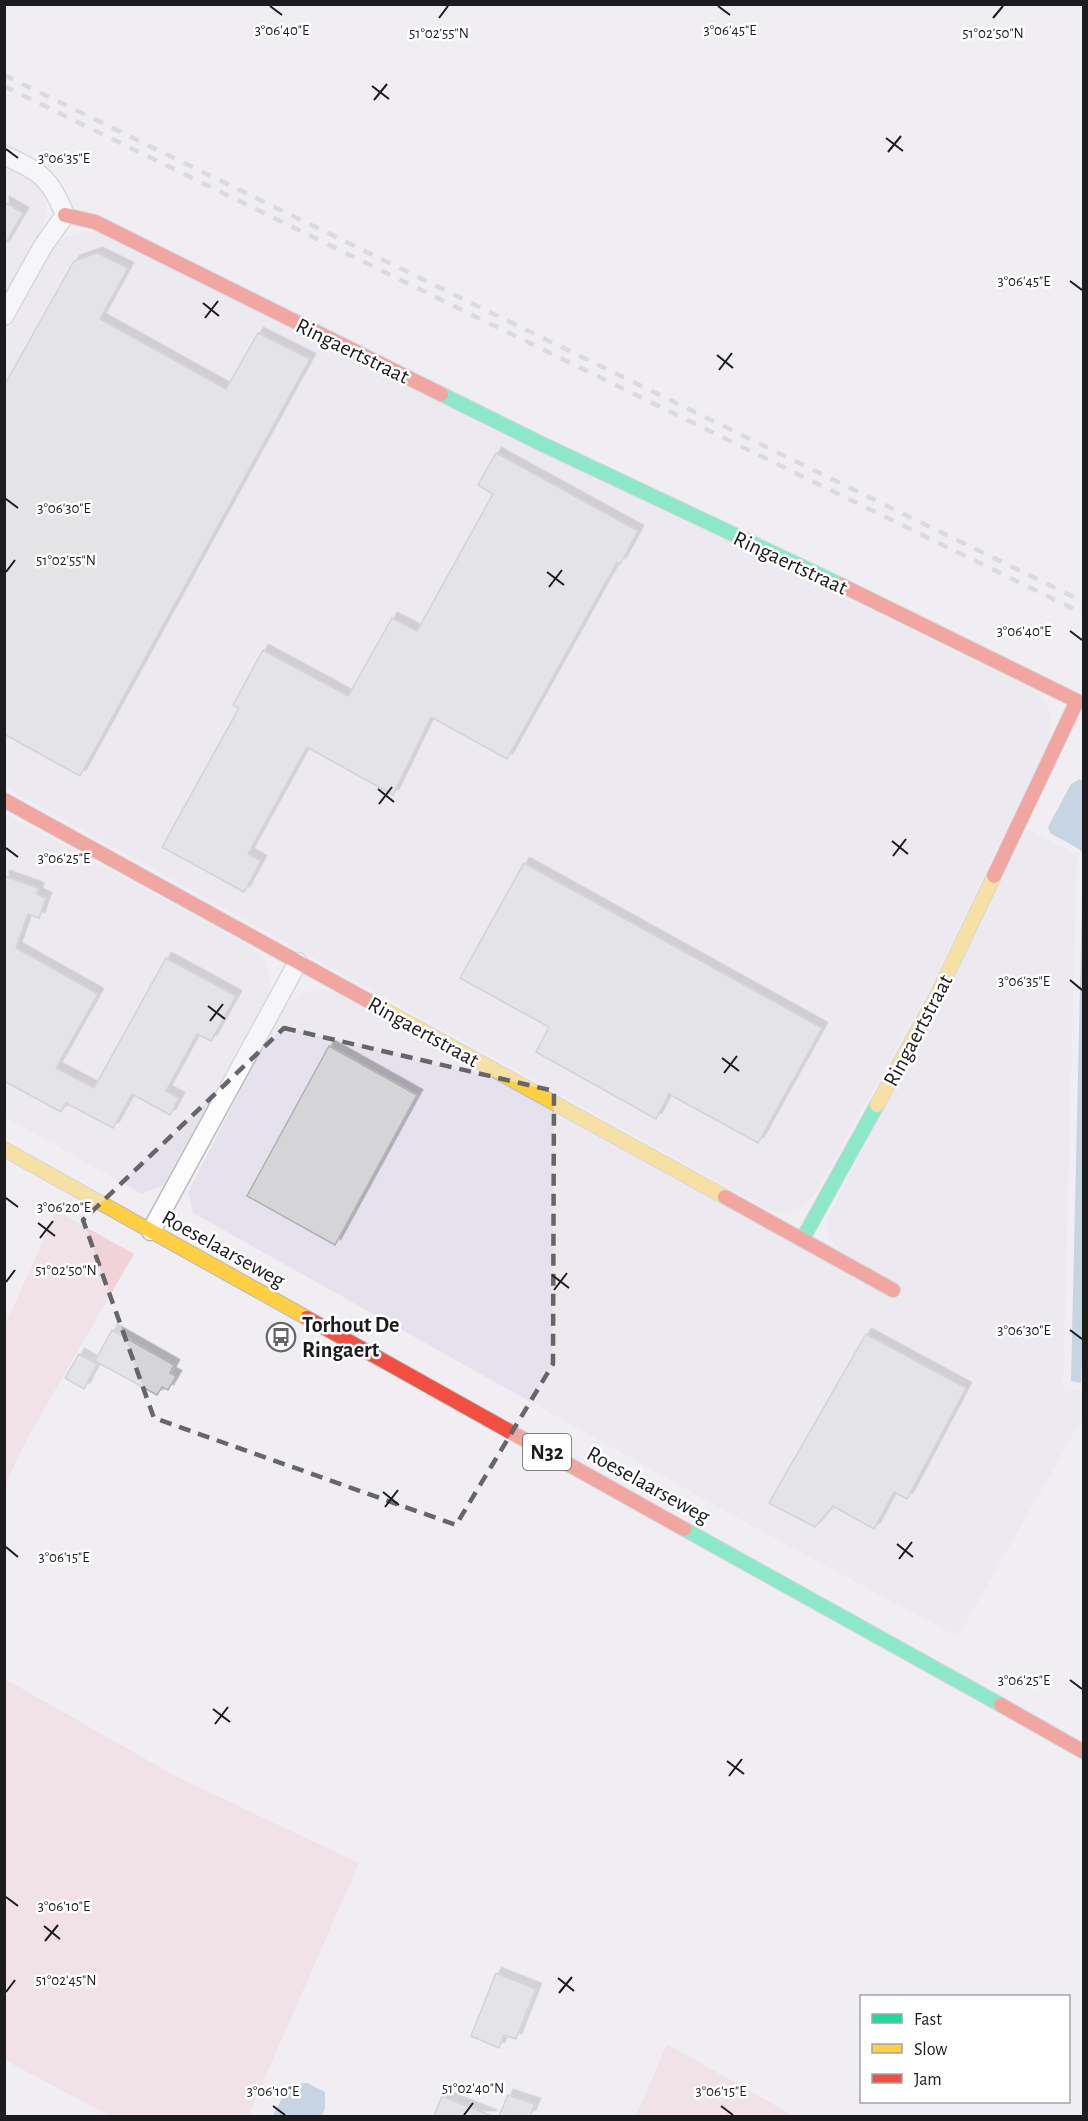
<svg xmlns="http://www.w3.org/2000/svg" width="1088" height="2121" font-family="'Alegreya Sans',sans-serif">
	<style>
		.built { fill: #e6e2ed }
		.green { fill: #f0d2d8 }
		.water { fill: #94b7cf }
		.building { fill: #d5d5d8; stroke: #b0afb3; stroke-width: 1.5; filter: url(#shadow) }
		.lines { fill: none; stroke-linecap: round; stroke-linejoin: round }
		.street-casing { stroke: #bab9bc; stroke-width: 21 }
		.fast-casing { stroke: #bab9bc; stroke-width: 16 }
		.slow-casing { stroke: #bab9bc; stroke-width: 16 }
		.jam-casing { stroke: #bab9bc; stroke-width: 16 }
		.street { stroke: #fdfcfd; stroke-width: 18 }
		.fast { stroke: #16e098; stroke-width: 14 }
		.slow { stroke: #ffcf43; stroke-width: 14 }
		.jam { stroke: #f24e42; stroke-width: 14 }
		.rail { stroke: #c0c0c1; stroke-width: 4.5; stroke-dasharray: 10 10; stroke-linecap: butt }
		.marked { fill: none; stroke: #666569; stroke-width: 4.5; stroke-dasharray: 12 8; stroke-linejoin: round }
		.ticks { fill: none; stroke: #1c1b1e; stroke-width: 2 }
		.labels { text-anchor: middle; stroke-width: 5; stroke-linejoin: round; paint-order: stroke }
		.shield { fill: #fff; stroke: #605f62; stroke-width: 1.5 }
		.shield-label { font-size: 21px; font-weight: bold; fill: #1c1b1e }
		.street-label { font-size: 22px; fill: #1c1b1e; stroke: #fff }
		.poi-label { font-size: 22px; font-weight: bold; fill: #1c1b1e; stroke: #fff; text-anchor: start }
		.ticks-label { font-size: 15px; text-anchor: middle; fill: #1c1b1e; stroke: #fff; stroke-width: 5; stroke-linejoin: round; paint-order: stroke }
	</style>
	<defs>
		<filter id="shadow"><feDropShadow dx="5.5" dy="-5.5" stdDeviation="0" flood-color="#0004"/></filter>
	</defs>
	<rect width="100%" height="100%" fill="#f0eef3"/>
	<path class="built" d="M 5,165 L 24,174 L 38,186 L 46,204 L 45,223 L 5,296 Z
		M 81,232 L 100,233 L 1030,688 L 1045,701 L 1052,719 L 1049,741 L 929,989 L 816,1193 L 802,1207 L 786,1214 L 767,1209 L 5,787 L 5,337 L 52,251 L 65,237 Z
		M 5,813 L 253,948 L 264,959 L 270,975 L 269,992 L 164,1185 L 142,1194 L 5,1117 Z
		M 1027,829 L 1077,854 L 1063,1388 L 1083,1392 L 1083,1417 L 958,1637 L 761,1531 L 193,1213 L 188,1192 L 284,1006 L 299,994 L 319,988 L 337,993 L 838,1249 L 828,1236 L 827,1219 Z"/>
	<path class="green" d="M 57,1211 L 134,1254 L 29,1435 L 5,1485 L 5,1325 Z
		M 5,1679 L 179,1778 L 359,1863 L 248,2116 L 110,2116 L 5,2060 Z
		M 667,2044 L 780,2108 L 794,2116 L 636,2116 Z"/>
	<path class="water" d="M 1080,779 L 1084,782 L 1084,1307 L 1081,1383 L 1071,1381 L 1083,854 L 1079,849 L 1050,833 L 1048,827 L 1071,784 Z
		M 307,2083 L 325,2092 L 325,2108 L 322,2116 L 273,2116 L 289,2084 Z"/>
	<path class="building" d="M 4,202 L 23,213 L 4,246 Z
		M 97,253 L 128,268 L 100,319 L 226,389 L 258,333 L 310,359 L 80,776 L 4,734 L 4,386 L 74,261 Z
		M 496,453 L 638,531 L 620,564 L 617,562 L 507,759 L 431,717 L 393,795 L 307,747 L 248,854 L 261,861 L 244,892 L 162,847 L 239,708 L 233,705 L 263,650 L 348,696 L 392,618 L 417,631 L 493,494 L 478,485 Z
		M 524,863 L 822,1028 L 758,1143 L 669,1094 L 656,1119 L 536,1052 L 549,1027 L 460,978 Z
		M 4,876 L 38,888 L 37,894 L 46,898 L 39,918 L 28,914 L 16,948 L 98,994 L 56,1068 L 94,1088 L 166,958 L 236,996 L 211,1041 L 197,1034 L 166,1091 L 179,1098 L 170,1115 L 132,1094 L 113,1128 L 66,1103 L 61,1112 L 4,1081 Z
		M 329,1046 L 417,1095 L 335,1245 L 247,1196 Z
		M 112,1330 L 174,1365 L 170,1373 L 176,1376 L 168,1390 L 162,1387 L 157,1395 L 95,1361 Z
		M 866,1334 L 966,1388 L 907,1499 L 894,1492 L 874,1529 L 833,1506 L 815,1527 L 769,1503 Z
		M 79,1354 L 97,1364 L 84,1389 L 65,1378 Z
		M 496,1973 L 536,1989 L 516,2039 L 504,2035 L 499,2048 L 471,2036 Z
		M 508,2095 L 535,2104 L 530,2116 L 499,2116 Z
		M 442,2096 L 492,2116 L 434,2116 Z"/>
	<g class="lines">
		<g class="street-casing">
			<path id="street" d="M 4,155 C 40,172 50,177 65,215 L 43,246 L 4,316
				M 151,1231 L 298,962"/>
		</g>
		<g class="fast-casing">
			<path id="fast" d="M 441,394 L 542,444 L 841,585
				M 802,1240 L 877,1105
				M 684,1529 L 1001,1705"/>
		</g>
		<g class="slow-casing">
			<path id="slow" d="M 376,1005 L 725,1197
				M 877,1105 L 937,995 L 994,876
				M 4,1149 L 307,1318"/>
		</g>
		<g class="jam-casing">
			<path id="jam" d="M 65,215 L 95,222 L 441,394
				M 841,585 L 1077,701 L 994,876
				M 4,800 L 376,1005
				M 725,1197 L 893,1290
				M 307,1318 L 684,1529
				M 1001,1705 L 1084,1752"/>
		</g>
		<use href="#street" class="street"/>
		<use href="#fast" class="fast"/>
		<use href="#slow" class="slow"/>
		<use href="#jam" class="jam"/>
		<path class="rail" d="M 4,75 L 1084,602
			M 4,86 L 1084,614"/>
	</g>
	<path d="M0 0H1088V2121H0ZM 284,1028 L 554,1091 L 553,1364 L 456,1525 L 154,1418 L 83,1220 Z" fill="#f0eef3" fill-opacity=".55" fill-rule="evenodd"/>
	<path class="marked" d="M 284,1028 L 554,1091 L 553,1364 L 456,1525 L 154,1418 L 83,1220 Z"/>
	<path class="ticks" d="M 270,6 L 282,15M 718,6 L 730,15M 439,18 L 448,6M 993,18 L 1003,6M 372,86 L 389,99M 374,100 L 387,84M 886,138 L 903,151M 6,149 L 18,158M 888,152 L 901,136M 1070,281 L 1082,290M 203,303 L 219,316M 205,318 L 218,301M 717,355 L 733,368M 719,370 L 732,353M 6,499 L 18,508M 6,572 L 15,560M 547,572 L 564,585M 549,587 L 562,570M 1070,631 L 1082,640M 378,789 L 394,802M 379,804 L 392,787M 892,841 L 908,854M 6,848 L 18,857M 893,856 L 906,839M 1070,980 L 1082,990M 208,1006 L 225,1019M 210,1021 L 223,1004M 722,1058 L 739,1071M 724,1073 L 737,1056M 6,1198 L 18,1207M 38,1223 L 55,1236M 40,1238 L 53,1221M 552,1275 L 569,1288M 6,1282 L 15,1270M 554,1290 L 567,1273M 1070,1330 L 1082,1339M 383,1492 L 399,1505M 385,1507 L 398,1490M 897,1544 L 913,1557M 6,1547 L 18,1557M 899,1559 L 912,1542M 1070,1680 L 1082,1689M 213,1709 L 230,1722M 215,1724 L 228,1707M 727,1761 L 744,1774M 729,1776 L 742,1759M 6,1897 L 18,1906M 44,1926 L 60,1939M 45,1941 L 58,1925M 558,1978 L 574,1991M 6,1992 L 15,1980M 559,1993 L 572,1977M 273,2106 L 285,2115M 721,2106 L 733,2115M 464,2115 L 473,2103"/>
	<defs>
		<g id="bus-ring" transform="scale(1.5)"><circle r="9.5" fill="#fff" stroke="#666569" stroke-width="1.5"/><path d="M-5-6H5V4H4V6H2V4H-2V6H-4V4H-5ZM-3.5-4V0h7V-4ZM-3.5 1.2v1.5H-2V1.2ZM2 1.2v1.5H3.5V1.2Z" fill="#666569"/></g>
	</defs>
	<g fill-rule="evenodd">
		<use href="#bus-ring" x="281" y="1337"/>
	</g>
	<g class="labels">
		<rect class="shield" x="523" y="1434" width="48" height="36" rx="4.5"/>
		<g class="shield-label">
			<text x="547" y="1459">N32</text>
		</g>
		<g class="street-label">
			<text transform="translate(353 350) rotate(26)" y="8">Ringaertstraat</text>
			<text transform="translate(791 562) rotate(25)" y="8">Ringaertstraat</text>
			<text transform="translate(917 1030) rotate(-62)" y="8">Ringaertstraat</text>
			<text transform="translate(424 1031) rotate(29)" y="8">Ringaertstraat</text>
			<text transform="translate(224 1248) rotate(29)" y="8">Roeselaarseweg</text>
			<text transform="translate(649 1484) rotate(29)" y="8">Roeselaarseweg</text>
		</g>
		<g class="poi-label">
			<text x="302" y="1332">Torhout De<tspan x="302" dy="25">Ringaert</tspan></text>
		</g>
	</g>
	<g class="ticks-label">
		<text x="282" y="35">3°06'40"E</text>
		<text x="730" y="35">3°06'45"E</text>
		<text x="439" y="38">51°02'55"N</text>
		<text x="993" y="38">51°02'50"N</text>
		<text x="64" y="163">3°06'35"E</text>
		<text x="1024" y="286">3°06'45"E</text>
		<text x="64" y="513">3°06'30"E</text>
		<text x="66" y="565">51°02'55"N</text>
		<text x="1024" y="636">3°06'40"E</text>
		<text x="64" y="863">3°06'25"E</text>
		<text x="1024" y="986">3°06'35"E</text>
		<text x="64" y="1212">3°06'20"E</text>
		<text x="66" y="1275">51°02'50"N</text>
		<text x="1024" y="1335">3°06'30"E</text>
		<text x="64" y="1562">3°06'15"E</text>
		<text x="1024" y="1685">3°06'25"E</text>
		<text x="64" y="1911">3°06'10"E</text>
		<text x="66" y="1985">51°02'45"N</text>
		<text x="473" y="2093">51°02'40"N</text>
		<text x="273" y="2096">3°06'10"E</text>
		<text x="721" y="2096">3°06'15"E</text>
	</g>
	<rect width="1088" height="2121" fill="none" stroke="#1c1b1e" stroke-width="12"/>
	<rect x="860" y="1995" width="210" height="108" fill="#ffffff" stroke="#a4a4a5" stroke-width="1.5"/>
	<rect x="872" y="2014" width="30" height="9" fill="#16e098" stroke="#a4a4a5" stroke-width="1.5"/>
	<text x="914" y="2025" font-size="18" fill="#1c1b1e">Fast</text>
	<rect x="872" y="2044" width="30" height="9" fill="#ffcf43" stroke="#a4a4a5" stroke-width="1.5"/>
	<text x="914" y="2055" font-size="18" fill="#1c1b1e">Slow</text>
	<rect x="872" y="2074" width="30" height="9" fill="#f24e42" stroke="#a4a4a5" stroke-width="1.5"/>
	<text x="914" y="2085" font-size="18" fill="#1c1b1e">Jam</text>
</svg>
